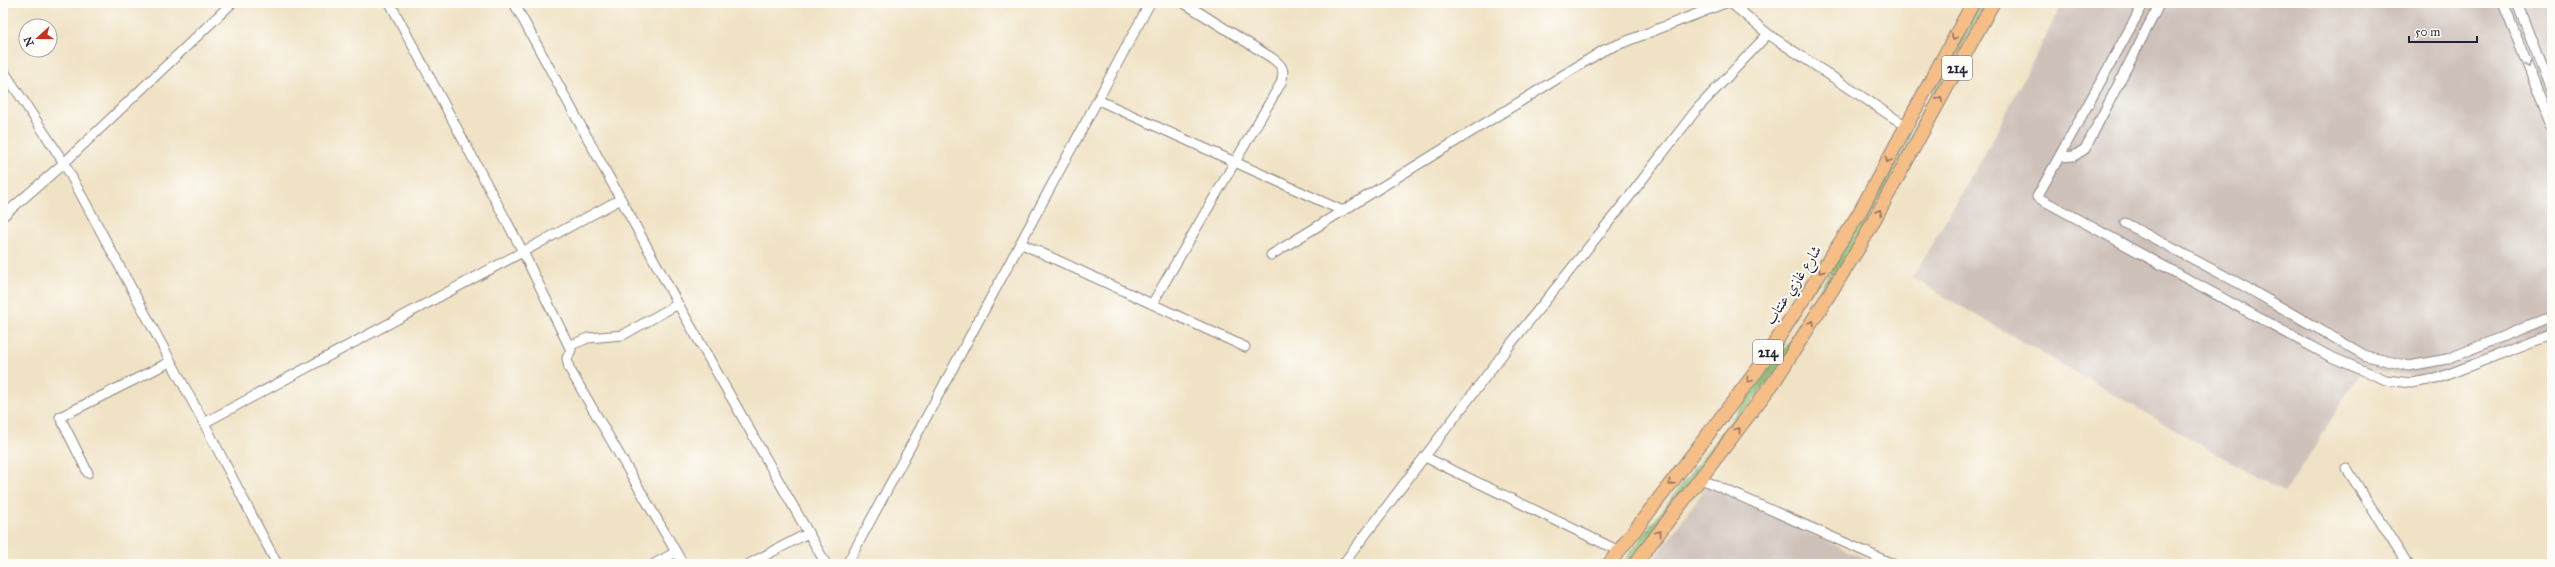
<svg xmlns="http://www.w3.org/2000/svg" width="2555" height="567" font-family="'IM FELL Great Primer',Amiri,serif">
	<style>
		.industrial { fill: #cec1ba }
		.grass { fill: url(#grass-dots); stroke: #59745a }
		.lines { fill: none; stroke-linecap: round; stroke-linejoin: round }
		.minor-casing { stroke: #898280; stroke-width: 11 }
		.highway-casing { stroke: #898280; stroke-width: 15 }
		.minor { stroke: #fff; stroke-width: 9 }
		.highway { stroke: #f6be87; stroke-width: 13 }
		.oneway { stroke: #8c7061 }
		.oneway2 { stroke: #9c9ca7 }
		.labels { text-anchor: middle; stroke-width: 4; stroke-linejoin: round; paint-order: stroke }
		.shield { fill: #fdfcf7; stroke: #646373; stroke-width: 1 }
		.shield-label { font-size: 14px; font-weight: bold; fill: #22223b }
		.street-label { font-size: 15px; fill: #22223b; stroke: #fdfcf7 }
	</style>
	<defs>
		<pattern id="grass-dots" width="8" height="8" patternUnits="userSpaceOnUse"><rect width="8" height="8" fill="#90c678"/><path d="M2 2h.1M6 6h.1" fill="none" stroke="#75a064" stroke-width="1.8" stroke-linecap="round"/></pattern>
	</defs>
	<rect width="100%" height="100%" fill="#fdfcf7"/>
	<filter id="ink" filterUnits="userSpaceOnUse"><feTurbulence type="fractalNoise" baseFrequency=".025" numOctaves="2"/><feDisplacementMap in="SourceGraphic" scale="8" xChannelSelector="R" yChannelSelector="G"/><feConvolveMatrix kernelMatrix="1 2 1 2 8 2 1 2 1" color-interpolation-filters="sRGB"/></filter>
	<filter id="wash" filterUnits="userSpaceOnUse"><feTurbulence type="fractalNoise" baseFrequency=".012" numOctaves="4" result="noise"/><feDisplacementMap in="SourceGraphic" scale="16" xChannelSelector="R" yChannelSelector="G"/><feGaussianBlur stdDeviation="0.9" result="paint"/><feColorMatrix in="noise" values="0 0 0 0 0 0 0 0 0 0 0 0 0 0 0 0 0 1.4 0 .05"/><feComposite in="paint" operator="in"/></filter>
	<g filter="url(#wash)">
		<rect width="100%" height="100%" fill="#f0e2c4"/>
		<path class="industrial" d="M 2063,3 L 2552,3 L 2552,332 L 2436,379 L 2362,370 L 2285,493 L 1912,278 L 1987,150 Z
			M 1706,487 L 1877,564 L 1651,564 Z"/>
		<path class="grass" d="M 1980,3 L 1985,3 L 1858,238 L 1791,350 L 1629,564 L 1622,564 L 1789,344 L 1916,124 Z"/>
	</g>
	<g filter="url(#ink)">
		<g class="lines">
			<g class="minor-casing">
				<path id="minor" d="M 390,3 L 522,250 L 569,346 L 571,350 L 567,358 L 569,368 L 683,564
					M 514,3 L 678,304 L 826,564
					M 1731,3 L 1768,34 L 1906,126
					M 2144,3 L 2037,197 L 2329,356 L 2386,380 L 2411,383 L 2436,379 L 2552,334
					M 2503,3 L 2552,127
					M 2517,3 L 2552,93
					M 3,70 L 64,163 L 204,423 L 277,564
					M 1098,100 L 1343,211
					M 2060,157 L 2074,156 L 2085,149 L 2160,3
					M 3,216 L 64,163 L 232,3
					M 2125,223 L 2242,285 L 2366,356 L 2409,366 L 2447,359 L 2546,319
					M 1020,243 L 1245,347
					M 1271,255 L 1604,50 L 1725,3
					M 1152,304 L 1281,83 C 1285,70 1283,66 1272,58 L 1184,3
					M 569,346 L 588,338 L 623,335 L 678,304
					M 204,423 L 621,199
					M 1425,457 L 1619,551
					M 2347,469 L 2407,564
					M 88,473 L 60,417 L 170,362
					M 1701,479 L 1893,564
					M 654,564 L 676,552
					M 749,564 L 808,533
					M 847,564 L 1150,3
					M 1343,564 L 1509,346 L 1629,197 L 1697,109 L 1768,34"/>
			</g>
			<g class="highway-casing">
				<path id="highway" d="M 1609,564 L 1758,369 L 1858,215 L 1973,3
					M 1635,564 L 1774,382 L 1861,244 L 1993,3"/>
			</g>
			<use href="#minor" class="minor"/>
			<use href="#highway" class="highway"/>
		</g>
		<defs><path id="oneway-chevron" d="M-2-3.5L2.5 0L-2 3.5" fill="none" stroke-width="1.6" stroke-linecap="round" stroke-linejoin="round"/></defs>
		<g class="oneway">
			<use href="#oneway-chevron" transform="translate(1954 37) rotate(119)"/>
			<use href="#oneway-chevron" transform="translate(1940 99) rotate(-61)"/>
			<use href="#oneway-chevron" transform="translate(1888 160) rotate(118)"/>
			<use href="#oneway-chevron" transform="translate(1879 212) rotate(-61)"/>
			<use href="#oneway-chevron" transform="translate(1821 271) rotate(123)"/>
			<use href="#oneway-chevron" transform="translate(1812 323) rotate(-58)"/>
			<use href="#oneway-chevron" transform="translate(1749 380) rotate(127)"/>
			<use href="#oneway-chevron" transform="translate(1738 430) rotate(-53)"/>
			<use href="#oneway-chevron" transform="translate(1671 483) rotate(127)"/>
			<use href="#oneway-chevron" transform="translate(1659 533) rotate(-53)"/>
		</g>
		<use class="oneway2" href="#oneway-chevron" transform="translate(2528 65) rotate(68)"/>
	</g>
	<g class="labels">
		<g class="shield">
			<rect x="1942" y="56" width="30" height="24" rx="3"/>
			<rect x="1753" y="340" width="30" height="24" rx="3"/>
		</g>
		<g class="shield-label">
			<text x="1957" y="73">214</text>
			<text x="1768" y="357">214</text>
		</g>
		<g class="street-label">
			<text transform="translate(1793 285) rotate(-57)" y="5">شارع غازي عنتاب</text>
		</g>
	</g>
	<rect width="2555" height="567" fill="none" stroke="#fdfcf7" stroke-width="16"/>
	<g transform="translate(38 38) rotate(249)"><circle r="19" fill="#fdfcf7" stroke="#a5a5ac"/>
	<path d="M0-3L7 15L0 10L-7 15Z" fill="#c8321e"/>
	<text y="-6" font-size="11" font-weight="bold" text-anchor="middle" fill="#22223b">N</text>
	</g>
	<path d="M2409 36v6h68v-6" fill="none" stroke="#22223b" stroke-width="2"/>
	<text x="2415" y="36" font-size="12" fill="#22223b" stroke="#fdfcf7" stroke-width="3" paint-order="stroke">50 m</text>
</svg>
